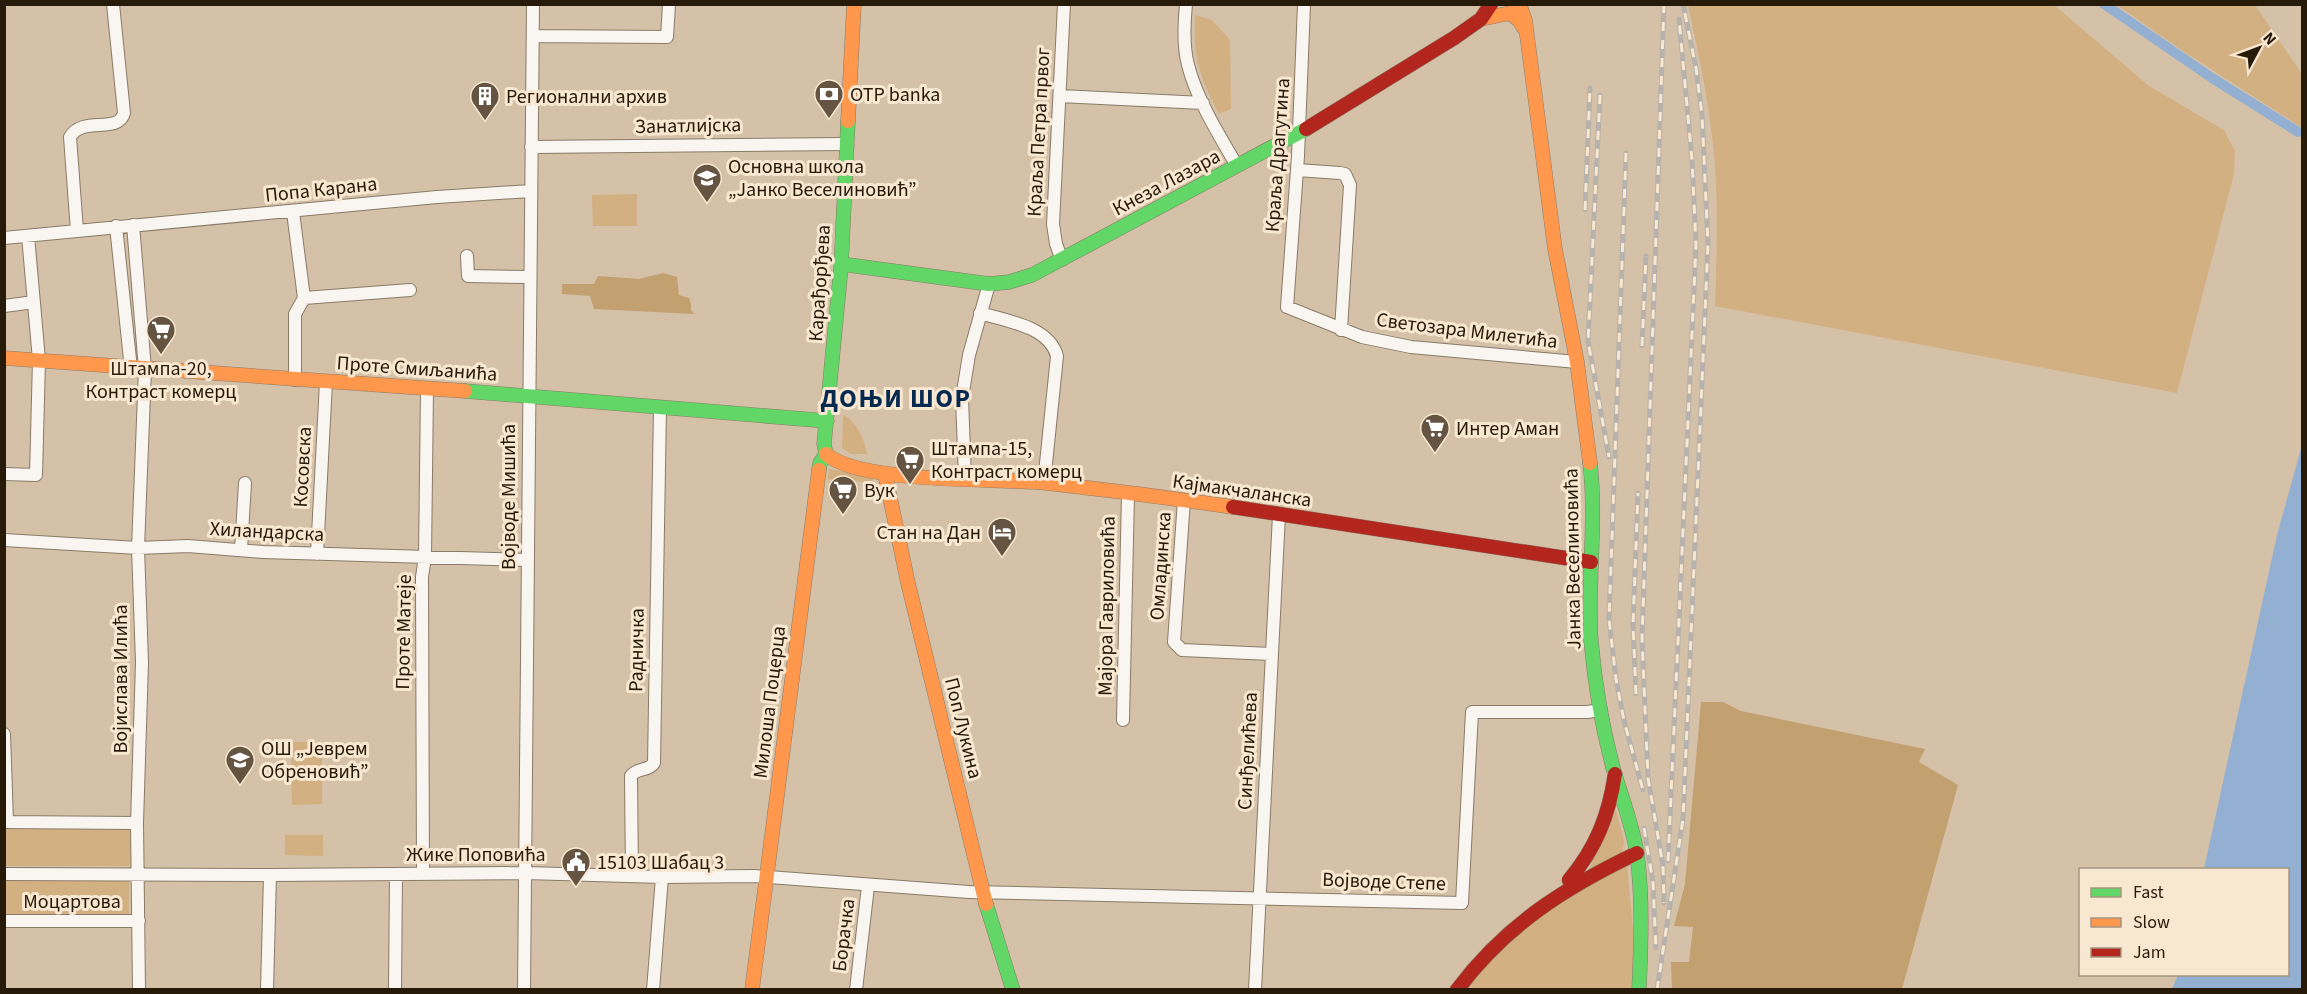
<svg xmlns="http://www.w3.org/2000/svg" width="2307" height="994" font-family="'Source Sans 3',sans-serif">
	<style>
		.green { fill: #d3b082 }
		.forest { fill: #c3a070 }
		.water { fill: #93b0d3 }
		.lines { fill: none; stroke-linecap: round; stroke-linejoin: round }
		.canal { stroke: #93b0d3; stroke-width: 10 }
		.street-casing { stroke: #897b68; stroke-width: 14 }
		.fast-casing { stroke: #897b68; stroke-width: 15 }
		.slow-casing { stroke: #897b68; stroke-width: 15 }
		.jam-casing { stroke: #897b68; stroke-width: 15 }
		.street { stroke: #f9f6f2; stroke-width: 12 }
		.fast { stroke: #63d668; stroke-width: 14 }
		.slow { stroke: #ff974d; stroke-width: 14 }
		.jam { stroke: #b3261e; stroke-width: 14 }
		.rail-casing { stroke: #b7b3ac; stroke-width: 5 }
		.rail { stroke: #f8e7d1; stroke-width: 3; stroke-dasharray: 9; stroke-linecap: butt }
		.labels { text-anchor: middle; stroke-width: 6; stroke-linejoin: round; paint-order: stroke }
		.poi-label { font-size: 20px; fill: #271a09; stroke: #f8e7d1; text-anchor: start }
		.street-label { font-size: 20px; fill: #271a09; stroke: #f8e7d1 }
		.district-label { font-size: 26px; font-weight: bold; letter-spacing: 1.5px; fill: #05294f; stroke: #f8e7d1 }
	</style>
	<rect width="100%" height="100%" fill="#d4c1a8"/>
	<path class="green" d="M 1688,5 L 2054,5 L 2149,86 L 2224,130 L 2235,151 L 2234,174 L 2177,393 L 1715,306 C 1717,250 1719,192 1712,136 C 1707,91 1697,48 1688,5 Z
		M 2117,5 L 2255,5 L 2302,74 L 2302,124 L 2301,127 L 2183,51 Z
		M 1195,15 L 1212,20 L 1230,40 L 1231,109 L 1219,114 C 1199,75 1193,59 1195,15 Z
		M 637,194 L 637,226 L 593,226 L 592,195 Z
		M 843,415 C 856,420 865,441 867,454 L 851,454 L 842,448 Z
		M 829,469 L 872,476 L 874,483 L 828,479 Z
		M 291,742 L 322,742 L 322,804 L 292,805 Z
		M 1616,810 L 1624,842 L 1622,852 L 1587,873 Z
		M 5,827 L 131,828 L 131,866 L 5,866 Z
		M 285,835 L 323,835 L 323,856 L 285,855 Z
		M 1627,864 L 1633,928 L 1633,989 L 1468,990 L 1473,977 L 1531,920 Z
		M 5,880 L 129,881 L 129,915 L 5,915 Z"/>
	<path class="forest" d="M 663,273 L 677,277 L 679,295 L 689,298 L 691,304 L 691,310 L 694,314 L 594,309 L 590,296 L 562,294 L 562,284 L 594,284 L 598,276 L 639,279 Z
		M 1701,702 L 1723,702 L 1741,711 L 1925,749 L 1919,762 L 1958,785 L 1902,989 L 1672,989 L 1671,962 L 1689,962 L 1693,927 L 1674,926 L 1685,884 Z"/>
	<path class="water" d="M 2302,445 L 2302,989 L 2172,989 L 2178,975 L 2288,974 L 2288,870 L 2204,869 L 2277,535 Z"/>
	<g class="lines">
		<path class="canal" d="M 2104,4 L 2212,78 L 2298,132"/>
		<g class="street-casing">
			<path id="street" d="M 1186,4 C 1184,24 1183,46 1188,65 C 1197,100 1219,135 1237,166
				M 1304,4 L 1298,156 L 1287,307 L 1362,337 L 1411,347 L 1577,362
				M 533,36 L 667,37 L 669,4
				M 1060,96 L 1203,103
				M 531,147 L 846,144
				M 1297,170 L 1340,173 L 1345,174 L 1350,185 L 1341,330
				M 293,212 L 304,298 L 295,314 L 295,380
				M 133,225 L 145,369 L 138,548 L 142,662 L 137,823 L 139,990
				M 116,226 L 131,369
				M 77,231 L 437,197 L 530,191
				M 4,238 L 77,231 L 70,137 C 83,115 118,135 124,113 L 113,4
				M 467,256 L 468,276 L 529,277
				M 1062,260 L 1056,244 L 1053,224 L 1064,4
				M 304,298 L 410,290
				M 4,306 L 34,302
				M 980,313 C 1006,321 1049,326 1057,356 L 1044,483
				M 4,474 L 36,475 L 39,360 L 28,236
				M 965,479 L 962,398 L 969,355 L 989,284
				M 1184,500 L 1174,642 L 1182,650 L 1271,654
				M 4,540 L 138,548 L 188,546 L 263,552 L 527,560
				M 241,550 L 245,483
				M 317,554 L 326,382
				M 1123,720 L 1128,494
				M 4,734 L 7,822
				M 4,822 L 137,823
				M 4,874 L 270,875 L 526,873 L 662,877 L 754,876 L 969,892 L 1462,903 L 1472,712 L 1587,712 L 1601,710
				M 423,874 L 422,577 L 425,557 L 427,389
				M 632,876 L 631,776 C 637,767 648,772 654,763 L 660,408
				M 4,921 L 139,921
				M 267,990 L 270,875
				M 395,990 L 396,874
				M 524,990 L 533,4
				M 653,990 L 662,877
				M 856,990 L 868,886
				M 1255,990 L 1279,515"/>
		</g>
		<g class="fast-casing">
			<path id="fast" d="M 841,264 L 989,284 L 1009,282 L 1032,275 L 1306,129
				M 465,391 L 827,421
				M 1590,463 C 1597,523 1587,582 1591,641 C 1595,685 1603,732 1615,775 C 1623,801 1633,827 1637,854 C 1643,899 1641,945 1639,990
				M 819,470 L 820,463 L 826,454 L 824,444 L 841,267 L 848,121
				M 986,904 L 1013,990"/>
		</g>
		<g class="slow-casing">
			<path id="slow" d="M 1519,4 L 1525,20 L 1555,249 L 1577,362 L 1590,463
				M 1481,19 L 1510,13 L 1519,20 L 1524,28
				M 848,121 L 854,4
				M 4,358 L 465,391
				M 826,454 C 860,484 997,478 1047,483 C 1109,490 1171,498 1233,507
				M 885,474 L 908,583 L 986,904
				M 752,990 L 819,470"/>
		</g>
		<g class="jam-casing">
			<path id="jam" d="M 1306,129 L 1454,38 L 1481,19 L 1491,4
				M 1233,507 L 1591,562
				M 1569,880 C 1596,848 1609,815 1615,774
				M 1457,990 C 1506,925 1564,888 1637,853"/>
		</g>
		<use href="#street" class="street"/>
		<use href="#fast" class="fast"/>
		<use href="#slow" class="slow"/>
		<use href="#jam" class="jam"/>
		<g class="rail-casing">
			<path id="rail" d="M 1664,4 L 1642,638 L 1648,778 L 1663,866 L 1664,903
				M 1600,95 L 1588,341 L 1609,457
				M 1626,153 L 1609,619 L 1616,679 L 1624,721 L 1643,790
				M 1585,210 L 1590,88
				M 1642,346 L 1646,256
				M 1636,694 L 1633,625 L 1638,493
				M 1644,828 L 1653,883 L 1656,948
				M 1668,861 L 1696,245 L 1692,160 L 1679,19
				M 1657,990 L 1683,819 L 1708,244 L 1702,115 L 1696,68 L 1683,4"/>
		</g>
		<use href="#rail" class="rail"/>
	</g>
	<defs>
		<g id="bank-pin" transform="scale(1.5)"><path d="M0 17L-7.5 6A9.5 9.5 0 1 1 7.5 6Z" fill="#645441" stroke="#f8e7d1"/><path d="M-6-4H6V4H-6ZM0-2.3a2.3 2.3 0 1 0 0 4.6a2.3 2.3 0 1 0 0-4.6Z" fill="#fff"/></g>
		<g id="building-pin" transform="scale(1.5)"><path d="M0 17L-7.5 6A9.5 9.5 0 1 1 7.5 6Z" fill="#645441" stroke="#f8e7d1"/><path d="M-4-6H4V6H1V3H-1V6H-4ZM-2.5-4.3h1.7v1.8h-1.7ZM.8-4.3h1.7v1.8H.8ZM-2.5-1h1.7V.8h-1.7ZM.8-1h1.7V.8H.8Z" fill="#fff"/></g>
		<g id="school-pin" transform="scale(1.5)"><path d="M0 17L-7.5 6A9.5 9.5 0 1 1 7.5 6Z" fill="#645441" stroke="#f8e7d1"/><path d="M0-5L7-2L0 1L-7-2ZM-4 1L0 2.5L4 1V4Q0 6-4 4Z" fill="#fff"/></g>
		<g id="supermarket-pin" transform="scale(1.5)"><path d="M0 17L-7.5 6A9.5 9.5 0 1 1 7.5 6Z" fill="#645441" stroke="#f8e7d1"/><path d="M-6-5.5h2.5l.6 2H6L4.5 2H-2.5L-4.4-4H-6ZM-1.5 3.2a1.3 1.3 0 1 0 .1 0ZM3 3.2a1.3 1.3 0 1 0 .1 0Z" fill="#fff"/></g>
		<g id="hotel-pin" transform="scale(1.5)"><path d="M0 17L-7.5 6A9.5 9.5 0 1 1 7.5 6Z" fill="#645441" stroke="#f8e7d1"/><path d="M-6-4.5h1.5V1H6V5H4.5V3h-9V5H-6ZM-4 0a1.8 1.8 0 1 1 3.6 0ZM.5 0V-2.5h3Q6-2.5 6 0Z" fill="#fff"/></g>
		<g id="civic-pin" transform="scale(1.5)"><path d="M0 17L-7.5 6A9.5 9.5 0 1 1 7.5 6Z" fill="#645441" stroke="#f8e7d1"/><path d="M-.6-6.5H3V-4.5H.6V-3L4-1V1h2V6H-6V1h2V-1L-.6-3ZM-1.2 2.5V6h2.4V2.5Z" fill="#fff"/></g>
	</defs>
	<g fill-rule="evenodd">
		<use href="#bank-pin" x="829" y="94"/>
		<use href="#building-pin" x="485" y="96"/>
		<use href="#school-pin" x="707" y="178"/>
		<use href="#supermarket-pin" x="161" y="330"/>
		<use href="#supermarket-pin" x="1435" y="428"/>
		<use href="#supermarket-pin" x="910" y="460"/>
		<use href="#supermarket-pin" x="843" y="490"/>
		<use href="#hotel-pin" x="1002" y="532"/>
		<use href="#school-pin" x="240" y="760"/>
		<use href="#civic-pin" x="576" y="862"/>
	</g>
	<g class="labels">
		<g class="poi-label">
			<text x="850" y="101">OTP banka</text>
			<text x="506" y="103">Регионални архив</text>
			<text x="728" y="173">Основна школа<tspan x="728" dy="23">„Јанко Веселиновић”</tspan></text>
			<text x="161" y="375" text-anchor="middle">Штампа-20,<tspan x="161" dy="23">Контраст комерц</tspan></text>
			<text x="1456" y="435">Интер Аман</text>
			<text x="931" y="455">Штампа-15,<tspan x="931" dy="23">Контраст комерц</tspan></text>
			<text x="864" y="497">Вук</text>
			<text x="981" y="539" text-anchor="end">Стан на Дан</text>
			<text x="261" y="755">ОШ „Јеврем<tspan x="261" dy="23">Обреновић”</tspan></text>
			<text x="597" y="869">15103 Шабац 3</text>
		</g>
		<g class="street-label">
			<text transform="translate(688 125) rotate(-1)" y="7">Занатлијска</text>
			<text transform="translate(1038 132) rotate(-87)" y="7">Краља Петра првог</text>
			<text transform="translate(1277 155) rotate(-86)" y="7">Краља Драгутина</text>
			<text transform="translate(1166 182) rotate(-28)" y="7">Кнеза Лазара</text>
			<text transform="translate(321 189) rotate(-6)" y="7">Попа Карана</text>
			<text transform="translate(819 283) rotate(-86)" y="7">Карађорђева</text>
			<text transform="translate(1467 330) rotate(7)" y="7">Светозара Милетића</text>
			<text transform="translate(417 368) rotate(4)" y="7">Проте Смиљанића</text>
			<text transform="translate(302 467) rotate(-87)" y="7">Косовска</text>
			<text transform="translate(1242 490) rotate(8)" y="7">Кајмакчаланска</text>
			<text transform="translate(508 497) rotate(-90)" y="7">Војводе Мишића</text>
			<text transform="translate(267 531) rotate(3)" y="7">Хиландарска</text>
			<text transform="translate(1572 559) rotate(-91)" y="7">Јанка Веселиновића</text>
			<text transform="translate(1160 566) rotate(-86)" y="7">Омладинска</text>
			<text transform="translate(1106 606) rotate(-89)" y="7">Мајора Гавриловића</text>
			<text transform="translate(403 632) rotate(-89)" y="7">Проте Матеје</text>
			<text transform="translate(636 650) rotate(-89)" y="7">Радничка</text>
			<text transform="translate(120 679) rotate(-90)" y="7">Војислава Илића</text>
			<text transform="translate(769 702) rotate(-83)" y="7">Милоша Поцерца</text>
			<text transform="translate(964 728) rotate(76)" y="7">Поп Лукина</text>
			<text transform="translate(1247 751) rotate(-87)" y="7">Синђелићева</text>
			<text x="476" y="861">Жике Поповића</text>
			<text transform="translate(1384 881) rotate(2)" y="7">Војводе Степе</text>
			<text x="72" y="908">Моцартова</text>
			<text transform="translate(843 935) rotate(-83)" y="7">Борачка</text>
		</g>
		<g class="district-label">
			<text x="896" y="407">ДОЊИ ШОР</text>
		</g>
	</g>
	<rect width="2307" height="994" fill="none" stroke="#271a09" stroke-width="12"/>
	<rect x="2079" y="868" width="210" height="108" fill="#f8e7d1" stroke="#a49581" stroke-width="1.5"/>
	<rect x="2091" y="888" width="30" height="9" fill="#63d668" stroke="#a49581" stroke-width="1.5"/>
	<text x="2133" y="898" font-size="18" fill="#271a09">Fast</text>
	<rect x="2091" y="918" width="30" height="9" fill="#ff974d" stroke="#a49581" stroke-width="1.5"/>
	<text x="2133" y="928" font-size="18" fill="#271a09">Slow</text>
	<rect x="2091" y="948" width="30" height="9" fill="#b3261e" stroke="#a49581" stroke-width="1.5"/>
	<text x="2133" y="958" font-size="18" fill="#271a09">Jam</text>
	<g transform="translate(2259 48) rotate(49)" stroke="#f8e7d1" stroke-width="4.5" paint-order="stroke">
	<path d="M0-4.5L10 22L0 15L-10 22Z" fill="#271a09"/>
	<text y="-9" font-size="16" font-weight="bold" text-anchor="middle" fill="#271a09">N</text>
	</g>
</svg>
